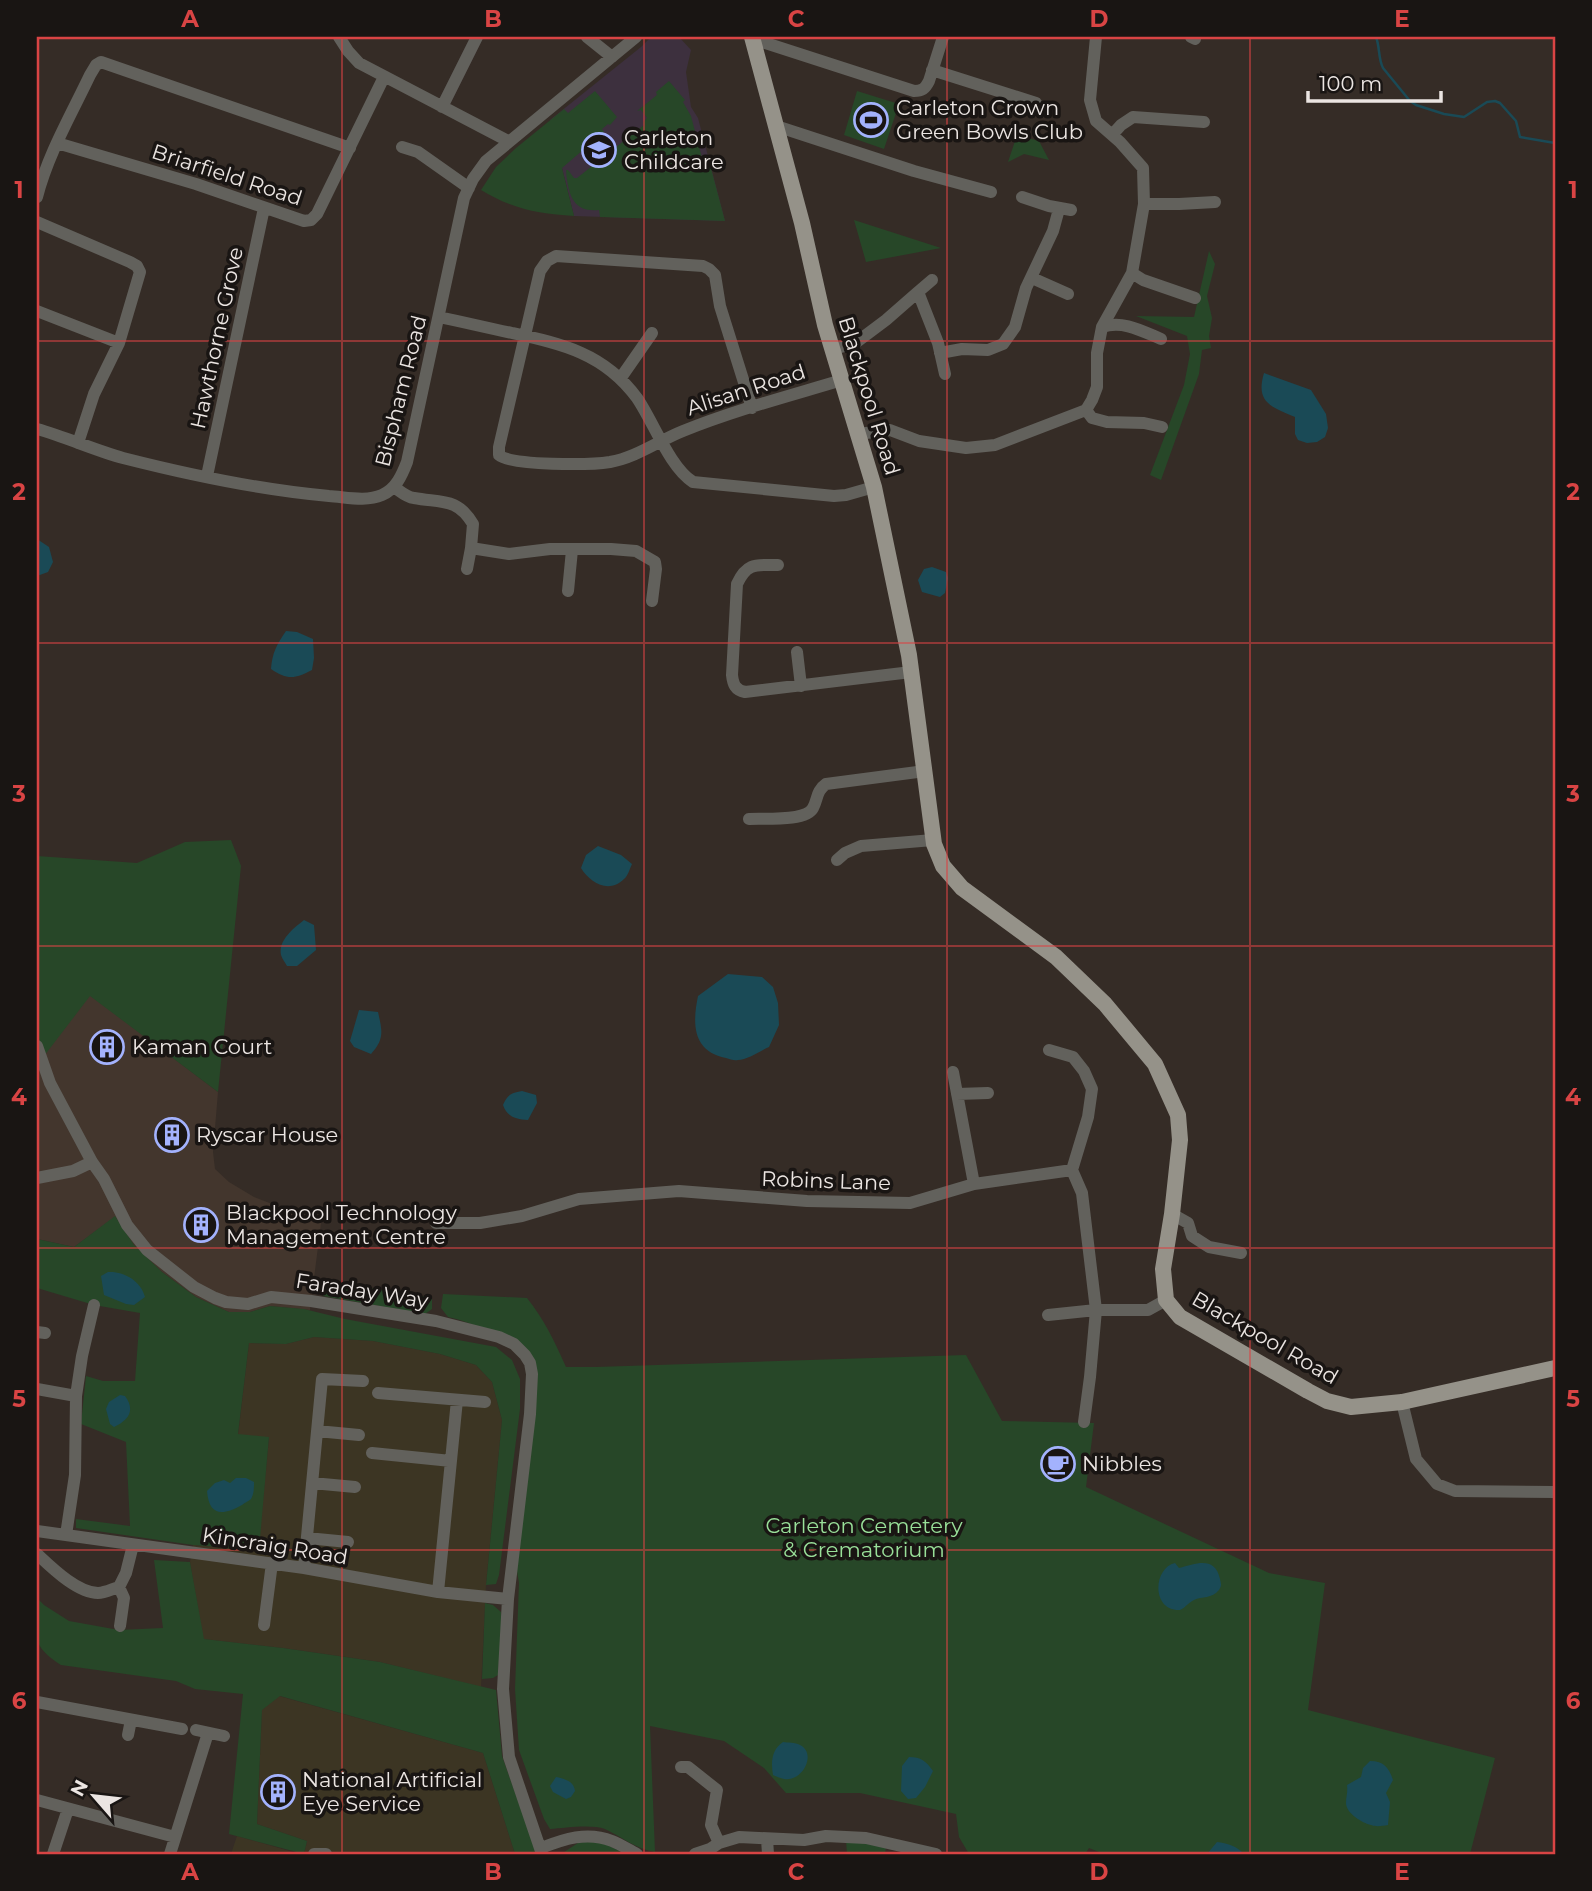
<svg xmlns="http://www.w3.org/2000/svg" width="1592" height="1891" font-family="Montserrat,sans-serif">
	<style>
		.built { fill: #43362d }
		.industrial { fill: #3c3523 }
		.education { fill: #3d303e }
		.green { fill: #274728 }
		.water { fill: #1a4a56 }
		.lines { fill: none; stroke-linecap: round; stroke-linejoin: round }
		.stream { stroke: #1a4a56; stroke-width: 2.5 }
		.minor { stroke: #62615c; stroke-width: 12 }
		.major { stroke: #959289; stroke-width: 16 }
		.grid { fill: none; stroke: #d94444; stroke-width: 2; stroke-opacity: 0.55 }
		.labels { text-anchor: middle; stroke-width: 7; stroke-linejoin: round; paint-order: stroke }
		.poi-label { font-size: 21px; fill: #ebe5e2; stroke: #191513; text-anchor: start }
		.street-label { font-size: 21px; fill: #ebe5e2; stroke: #191513 }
		.park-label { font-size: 21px; fill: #99e099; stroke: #191513 }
		.neatline { fill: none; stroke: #d94444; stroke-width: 2.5 }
		.grid-label { font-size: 23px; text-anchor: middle; font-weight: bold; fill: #d94444 }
	</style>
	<rect width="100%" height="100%" fill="#352c26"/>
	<path class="built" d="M 90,995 L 218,1092 L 213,1152 L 215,1169 L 229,1182 L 254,1197 L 321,1223 L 310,1310 L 270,1306 L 250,1312 L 229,1312 L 196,1297 L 162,1272 L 141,1253 L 130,1241 L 115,1217 L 74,1247 L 37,1239 L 37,1044 Z"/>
	<path class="industrial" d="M 314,1337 L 373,1341 L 440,1354 L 476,1365 L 492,1382 L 502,1420 L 486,1585 L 481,1687 L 380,1662 L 283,1648 L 203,1639 L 190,1562 L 193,1545 L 258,1550 L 269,1438 L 238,1435 L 249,1343 L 286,1344 Z
		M 279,1696 L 483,1753 L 515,1854 L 304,1854 L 307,1841 L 257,1824 L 262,1709 Z
		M 237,1836 L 300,1854 L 231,1854 Z"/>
	<path class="education" d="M 651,37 L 679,37 L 691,50 L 686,72 L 691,107 L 698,118 L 725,221 L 574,216 L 550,120 L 641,47 Z"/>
	<path class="green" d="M 669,81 L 685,100 L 683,102 L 691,116 L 702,158 L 708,157 L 725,221 L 600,217 L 599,210 C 572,213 568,193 566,170 L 568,170 L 574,178 L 577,178 L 644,125 L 643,122 L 647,118 L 641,110 L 637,111 L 657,95 L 656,92 Z
		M 595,91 L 617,117 L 610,125 L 608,124 L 602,129 L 604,132 L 562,168 L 574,216 C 539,214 512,209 481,190 L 496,167 L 516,148 L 564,109 L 568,113 Z
		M 857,91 L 899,104 L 884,149 L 844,135 Z
		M 1017,135 L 1039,141 L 1049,160 L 1024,154 L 1008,162 Z
		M 854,220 L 941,248 L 866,262 Z
		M 1209,251 L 1215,264 L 1207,296 L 1212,318 L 1209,336 L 1211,348 L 1202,350 L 1199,374 L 1161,480 L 1150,475 L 1184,385 L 1190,354 L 1187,336 L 1136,316 L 1194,317 Z
		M 231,840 L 241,866 L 218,1092 L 90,996 L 41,1060 L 37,1044 L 37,856 L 137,863 L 185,842 Z
		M 115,1216 L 134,1245 L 162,1272 L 196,1297 L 229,1312 L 250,1312 L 270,1306 L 304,1309 L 345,1319 L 496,1347 L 512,1360 L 520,1379 L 520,1409 L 499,1575 L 496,1584 L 486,1585 L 502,1420 L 492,1382 L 476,1365 L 440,1354 L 373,1341 L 314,1337 L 286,1344 L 249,1343 L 238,1434 L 269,1437 L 259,1550 L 193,1545 L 76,1528 L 76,1519 L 130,1526 L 126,1442 L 81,1424 L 86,1376 L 103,1381 L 135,1381 L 140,1313 L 94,1305 L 37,1288 L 37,1239 L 74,1247 Z
		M 324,1282 L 406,1293 L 432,1298 L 432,1309 L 425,1314 L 323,1296 Z
		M 443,1294 L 527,1298 C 544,1319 555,1342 566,1367 L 596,1367 L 966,1355 L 1002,1421 L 1094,1423 L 1086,1487 L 1269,1573 L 1325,1583 L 1308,1710 L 1495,1758 L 1470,1854 L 1104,1854 L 1089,1848 L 1085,1854 L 969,1854 L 959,1837 L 956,1814 L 860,1793 L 786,1793 L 764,1768 L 724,1741 L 650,1726 L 655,1852 C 636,1849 622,1837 605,1829 C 591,1824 565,1828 550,1829 L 544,1819 L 519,1750 L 515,1689 L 519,1583 L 514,1554 L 530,1363 C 500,1338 486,1326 448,1317 L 441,1308 Z
		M 154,1560 L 190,1562 L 204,1639 L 283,1648 L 380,1662 L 496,1690 L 502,1756 L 537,1854 L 515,1854 L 483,1753 L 280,1696 L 262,1710 L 257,1824 L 307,1841 L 304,1854 L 229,1834 L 243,1694 L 195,1689 L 176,1681 L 61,1665 C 28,1644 37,1634 37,1598 L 44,1605 L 69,1621 L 119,1630 L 163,1628 Z
		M 485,1603 L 493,1605 L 501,1612 L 502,1622 L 498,1675 L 493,1678 L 482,1679 Z
		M 846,1840 L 886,1847 L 885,1854 L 847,1854 Z
		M 590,1841 L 601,1842 L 626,1854 L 561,1854 L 578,1843 Z"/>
	<path class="water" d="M 1264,373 L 1311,390 L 1326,414 L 1328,428 L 1325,437 L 1317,442 L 1307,443 L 1298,440 L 1295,434 L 1295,417 C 1272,407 1255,403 1264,373 Z
		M 37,539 L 49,547 L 53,562 L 48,572 L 37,576 Z
		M 932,567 L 946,572 L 948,578 L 945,593 L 940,597 L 922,592 L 918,580 L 924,569 Z
		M 286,631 L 297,632 L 313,639 L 314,658 L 312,670 C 295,679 287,680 271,669 C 272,653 277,644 286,631 Z
		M 598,846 L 621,855 L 632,864 C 630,868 628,876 624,879 C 609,894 590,883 581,868 L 586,855 Z
		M 304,920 L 314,925 L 316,950 L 297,966 L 287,966 C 285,962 282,959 281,955 C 278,940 294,928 304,920 Z
		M 728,974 L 762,977 L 773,987 L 778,1003 L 779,1025 L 769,1047 C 760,1051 747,1060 738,1060 C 734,1061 730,1059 726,1058 C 693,1051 692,1025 698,996 Z
		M 359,1010 L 378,1012 C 382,1030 385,1039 371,1054 L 354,1047 L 350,1041 Z
		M 522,1091 L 536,1095 L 537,1103 L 528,1120 C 516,1119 507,1117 503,1105 C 507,1095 511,1093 522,1091 Z
		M 108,1272 C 124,1271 141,1281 145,1297 L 134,1305 L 126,1304 L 104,1295 L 101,1276 Z
		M 120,1395 L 125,1396 C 136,1411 128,1420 114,1427 L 110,1424 L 106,1409 L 109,1402 Z
		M 236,1478 L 246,1478 L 254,1482 C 254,1488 254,1494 251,1499 C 249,1501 244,1503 242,1505 C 222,1516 209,1516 207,1491 L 215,1483 L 224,1480 L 230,1483 Z
		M 1175,1563 L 1179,1568 C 1197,1563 1215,1556 1220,1579 C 1221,1584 1222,1585 1219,1590 C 1212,1599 1202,1596 1194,1600 C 1189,1602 1185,1608 1180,1610 C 1151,1611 1153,1568 1175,1563 Z
		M 783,1742 C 788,1743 795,1742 800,1745 C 817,1753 803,1782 784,1779 C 783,1779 775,1776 773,1775 C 771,1763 771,1750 783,1742 Z
		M 909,1757 C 921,1757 926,1761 933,1771 L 925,1787 L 916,1798 L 908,1799 L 901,1791 L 902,1766 Z
		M 1370,1761 C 1384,1761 1389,1768 1393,1780 L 1386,1793 L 1390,1802 L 1388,1825 C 1382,1826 1376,1827 1371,1825 C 1362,1823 1346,1813 1346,1803 C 1346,1797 1348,1792 1347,1785 L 1361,1777 L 1363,1768 Z
		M 556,1777 C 565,1779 574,1781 575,1791 L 571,1797 L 566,1799 L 553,1792 L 550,1786 Z
		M 1217,1842 C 1227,1843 1237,1846 1244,1854 L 1207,1854 Z"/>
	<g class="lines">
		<path class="stream" d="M 1376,37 C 1380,47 1378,58 1383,68 L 1410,101 L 1416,105 L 1444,114 L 1464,117 L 1487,102 L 1495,101 L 1500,103 L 1516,121 L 1520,137 L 1555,143"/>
		<path class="minor" d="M 339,37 L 348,51 L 359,63 L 508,141
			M 587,37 L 612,57
			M 1191,37 L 1195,39
			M 753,39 L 914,91 C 922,91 925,89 929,81 L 943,37
			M 932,70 L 1036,103
			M 442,107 L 477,37
			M 776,126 L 914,171 L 991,192
			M 1112,135 L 1121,125 L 1133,117 L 1204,122
			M 57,143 L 196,184 L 304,221 L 311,220 L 317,214 L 384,77
			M 402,147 L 418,152 L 469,188
			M 37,197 C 48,154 71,115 90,75 L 96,65 L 101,62 L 350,148
			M 1022,197 L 1049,206 L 1071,210
			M 1144,204 L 1179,204 L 1215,202
			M 37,222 L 130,262 L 137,266 L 140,272 L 119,343 L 94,394 L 78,443
			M 1132,273 L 1143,280 L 1195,298
			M 1032,278 L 1068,294
			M 918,292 L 932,280
			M 37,311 L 119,343
			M 439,317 C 463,322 488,328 512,333 C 562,344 604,353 637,398 C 653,421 670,468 693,482 L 834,496 L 846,495 L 874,487
			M 1102,327 C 1123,320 1142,331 1161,339
			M 832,349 L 854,344 L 886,320 L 918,292 L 938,343 L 945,374
			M 940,353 L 962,349 L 988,350 L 1003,344 L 1015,327 L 1026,288 L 1053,231 L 1059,209
			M 620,379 L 652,333
			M 752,408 L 720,306 L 715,275 L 709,269 L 703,266 L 556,256 L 547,261 L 540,271 L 499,447 L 499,455 C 512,466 591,465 610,462 C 637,457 658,441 683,431 C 735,410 789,396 842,380
			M 1086,410 L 1092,418 L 1107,422 L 1144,423 L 1162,427
			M 37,429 C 66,437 94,450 123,458 C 190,475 260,490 329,496 C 346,497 366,502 382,495 C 396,489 402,475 407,462 L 464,198 L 473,179 L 486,161 L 636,37
			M 858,434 L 890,430 L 919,441 L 966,448 L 995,445 L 1086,410 L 1092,400 L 1097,387 L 1097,353 L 1102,327 L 1132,273 L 1144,204 L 1143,168 L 1120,142 L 1096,121 L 1090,100 L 1096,37
			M 207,476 L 264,208
			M 394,487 C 400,491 406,497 414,498 C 440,503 457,497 473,524 L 471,548 L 509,554 L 550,549 L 611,549 L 636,551 L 655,562 L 656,569 L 652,601
			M 778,565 C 757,565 747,562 737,584 L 732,675 C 733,684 735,690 745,692 L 911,672
			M 467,569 L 471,548
			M 568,591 L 572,550
			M 797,652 L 801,686
			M 749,819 C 763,818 806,822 813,808 C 818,799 816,791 826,784 L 925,771
			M 837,860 L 845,853 L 861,846 L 933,840
			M 37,1046 L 50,1083 L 92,1162 L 104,1179 L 127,1225 L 147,1250 L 194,1287 L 215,1298 L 226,1302 L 248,1304 L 271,1297 L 311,1301 L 436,1321 L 499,1337 L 514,1344 L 525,1355 L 530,1363 L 532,1374 L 530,1414 L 508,1599 L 503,1689 L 509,1757 L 542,1854
			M 1049,1050 L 1073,1057 L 1084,1071 L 1092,1089 L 1088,1117 L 1072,1170
			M 953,1072 L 974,1184
			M 957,1094 L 988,1093
			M 37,1178 L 73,1171 L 92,1162
			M 1172,1214 L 1188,1223 L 1192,1236 L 1209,1247 L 1241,1253
			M 436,1223 L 480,1223 L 522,1216 L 579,1199 L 679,1191 L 807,1201 L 910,1203 L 974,1184 L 1072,1170 L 1082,1193 L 1096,1310 L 1090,1377 L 1084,1422
			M 1048,1315 L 1096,1310 L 1148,1310 L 1166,1300
			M 37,1332 L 45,1333
			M 37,1389 L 76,1396
			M 378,1393 L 485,1402
			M 1402,1402 L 1416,1459 L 1437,1484 L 1455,1491 L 1555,1492
			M 317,1431 L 359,1435
			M 372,1453 L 451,1461
			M 312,1483 L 355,1487
			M 37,1531 L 304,1568 L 438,1592 L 508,1599
			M 66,1535 L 75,1475 L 76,1396 L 82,1356 L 94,1305
			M 307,1538 L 348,1542
			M 37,1554 C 51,1567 77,1593 98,1593 C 105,1593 112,1589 119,1587 L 126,1573 L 133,1545
			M 304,1568 L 322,1379 L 363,1381
			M 119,1587 L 124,1598 L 120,1626
			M 438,1592 L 457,1400
			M 264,1625 L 272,1563
			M 37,1702 L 182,1729
			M 196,1730 L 224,1736
			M 128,1735 L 131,1720
			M 681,1767 L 688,1767 L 717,1790 L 711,1825 L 719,1843
			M 37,1800 L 175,1837
			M 767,1839 L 768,1854
			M 541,1848 C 564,1839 587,1831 612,1841 C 620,1844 629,1850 637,1854
			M 53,1854 L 68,1809
			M 170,1854 L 208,1733
			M 314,1854 L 326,1854
			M 695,1854 L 710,1849 L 719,1843 L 739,1837 L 804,1840 L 826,1836 L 866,1838 L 936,1854"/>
		<path class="major" d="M 752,37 L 802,223 L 825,325 L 874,487 L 909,655 L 934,844 L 943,866 L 962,888 L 1056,957 L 1105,1004 L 1155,1064 L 1178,1115 L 1180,1140 L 1172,1214 L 1163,1269 L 1166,1300 L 1180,1317 L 1308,1391 L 1327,1401 L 1351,1407 L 1402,1402 L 1555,1368"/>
	</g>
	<path class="grid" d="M 342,37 L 342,1854M 644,37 L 644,1854M 947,37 L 947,1854M 1250,37 L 1250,1854M 37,341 L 1555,341M 37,643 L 1555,643M 37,946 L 1555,946M 37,1248 L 1555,1248M 37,1550 L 1555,1550"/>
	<defs>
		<g id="stadium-ring" transform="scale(1.75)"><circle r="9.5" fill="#191513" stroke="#a3b2fd" stroke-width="1.5"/><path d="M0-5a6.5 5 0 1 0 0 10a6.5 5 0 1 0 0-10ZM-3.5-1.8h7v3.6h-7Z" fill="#a3b2fd"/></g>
		<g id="school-ring" transform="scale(1.75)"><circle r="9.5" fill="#191513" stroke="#a3b2fd" stroke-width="1.5"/><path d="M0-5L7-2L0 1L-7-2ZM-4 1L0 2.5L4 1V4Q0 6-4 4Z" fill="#a3b2fd"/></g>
		<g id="building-ring" transform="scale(1.75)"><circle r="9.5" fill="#191513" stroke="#a3b2fd" stroke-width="1.5"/><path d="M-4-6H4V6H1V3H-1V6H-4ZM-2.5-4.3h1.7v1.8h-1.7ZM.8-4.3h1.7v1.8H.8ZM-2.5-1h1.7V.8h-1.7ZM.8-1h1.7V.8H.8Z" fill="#a3b2fd"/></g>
		<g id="cafe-ring" transform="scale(1.75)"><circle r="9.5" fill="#191513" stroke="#a3b2fd" stroke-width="1.5"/><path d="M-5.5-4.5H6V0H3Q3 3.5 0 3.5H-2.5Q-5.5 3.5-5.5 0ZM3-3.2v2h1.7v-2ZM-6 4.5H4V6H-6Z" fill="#a3b2fd"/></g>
	</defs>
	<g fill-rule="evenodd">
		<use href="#stadium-ring" x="871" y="120"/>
		<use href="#school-ring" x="599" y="150"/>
		<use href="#building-ring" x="107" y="1047"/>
		<use href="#building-ring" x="172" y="1135"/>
		<use href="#building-ring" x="201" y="1225"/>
		<use href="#cafe-ring" x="1058" y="1464"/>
		<use href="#building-ring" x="278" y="1792"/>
	</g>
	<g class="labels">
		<g class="poi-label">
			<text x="896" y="115">Carleton Crown<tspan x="896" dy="24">Green Bowls Club</tspan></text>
			<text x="624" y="145">Carleton<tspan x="624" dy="24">Childcare</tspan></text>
			<text x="132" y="1054">Kaman Court</text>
			<text x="196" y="1142">Ryscar House</text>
			<text x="226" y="1220">Blackpool Technology<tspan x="226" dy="24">Management Centre</tspan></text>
			<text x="1082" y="1471">Nibbles</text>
			<text x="302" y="1787">National Artificial<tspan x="302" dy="24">Eye Service</tspan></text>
		</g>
		<g class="street-label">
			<text transform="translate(227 175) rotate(18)" y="7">Briarfield Road</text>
			<text transform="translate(217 338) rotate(-78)" y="7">Hawthorne Grove</text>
			<text transform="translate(746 390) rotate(-18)" y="7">Alisan Road</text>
			<text transform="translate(401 391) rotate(-76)" y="7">Bispham Road</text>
			<text transform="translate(869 396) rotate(73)" y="7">Blackpool Road</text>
			<text transform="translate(826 1181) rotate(2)" y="7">Robins Lane</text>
			<text transform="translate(362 1291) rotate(9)" y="7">Faraday Way</text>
			<text transform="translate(1265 1338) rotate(30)" y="7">Blackpool Road</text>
			<text transform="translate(275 1546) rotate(9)" y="7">Kincraig Road</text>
		</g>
		<g class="park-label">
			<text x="864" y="1533">Carleton Cemetery<tspan x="864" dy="24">&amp; Crematorium</tspan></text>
		</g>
	</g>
	<rect width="1592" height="1891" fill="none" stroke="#191513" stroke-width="77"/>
	<g transform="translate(94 1796) rotate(298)" stroke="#191513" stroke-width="5" paint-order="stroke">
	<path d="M0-5L12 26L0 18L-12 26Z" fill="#ebe5e2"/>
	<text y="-10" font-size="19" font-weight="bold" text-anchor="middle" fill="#ebe5e2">N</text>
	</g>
	<path d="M1308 91v10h133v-10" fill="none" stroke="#ebe5e2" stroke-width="3.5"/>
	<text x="1319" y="91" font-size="21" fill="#ebe5e2" stroke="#191513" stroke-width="5" paint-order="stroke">100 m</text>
	<rect x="38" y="38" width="1516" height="1815" class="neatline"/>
	<g class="grid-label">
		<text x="190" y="27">A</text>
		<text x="493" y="27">B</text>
		<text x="796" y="27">C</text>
		<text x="1099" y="27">D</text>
		<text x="1402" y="27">E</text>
		<text x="19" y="198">1</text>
		<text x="1573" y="198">1</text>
		<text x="19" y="500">2</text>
		<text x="1573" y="500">2</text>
		<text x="19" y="802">3</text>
		<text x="1573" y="802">3</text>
		<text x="19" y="1105">4</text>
		<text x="1573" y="1105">4</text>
		<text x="19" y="1407">5</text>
		<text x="1573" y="1407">5</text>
		<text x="19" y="1709">6</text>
		<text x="1573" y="1709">6</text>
		<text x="190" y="1880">A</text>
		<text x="493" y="1880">B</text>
		<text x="796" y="1880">C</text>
		<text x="1099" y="1880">D</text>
		<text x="1402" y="1880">E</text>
	</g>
</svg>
